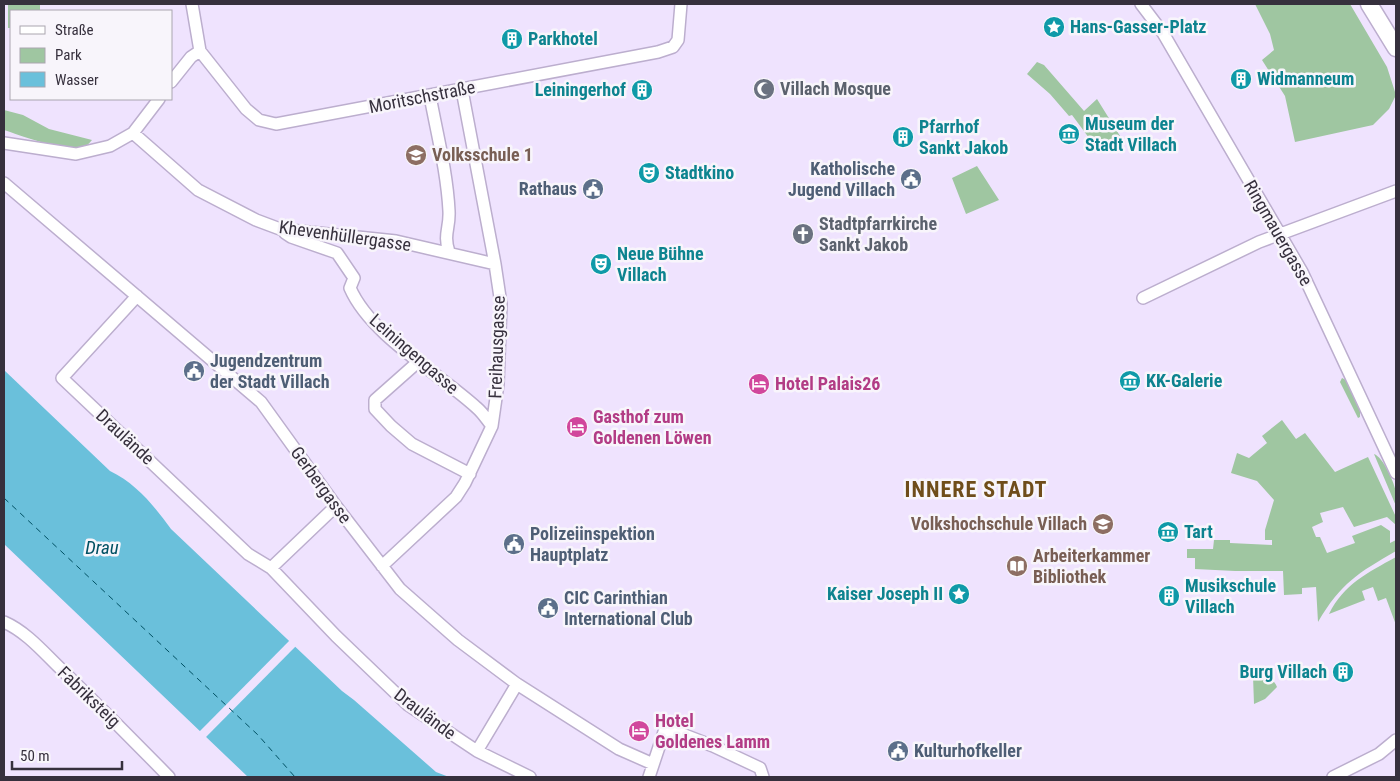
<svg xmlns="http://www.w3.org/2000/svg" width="1400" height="781" font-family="'Roboto Condensed',sans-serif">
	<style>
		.green { fill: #9fc6a1 }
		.water { fill: #6ac0db }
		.pier { fill: #efe3fe }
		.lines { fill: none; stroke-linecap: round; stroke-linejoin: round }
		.ferry { stroke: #005063; stroke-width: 1; stroke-dasharray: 6 5; stroke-linecap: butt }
		.street-casing { stroke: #bcaece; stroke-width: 14 }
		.secondary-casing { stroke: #bcaece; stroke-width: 19 }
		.street { stroke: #fff; stroke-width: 11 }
		.secondary { stroke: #fff; stroke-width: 16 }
		.labels { text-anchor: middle; stroke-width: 5; stroke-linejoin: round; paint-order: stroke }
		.culture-label { font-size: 18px; font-weight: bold; fill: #0d838f; stroke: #f8f5fb; text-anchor: start }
		.worship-label { font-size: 18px; font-weight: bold; fill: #5b616d; stroke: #f8f5fb; text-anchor: start }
		.street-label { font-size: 18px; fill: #36303d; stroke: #f8f5fb }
		.education-label { font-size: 18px; font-weight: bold; fill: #785e54; stroke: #f8f5fb; text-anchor: start }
		.service-label { font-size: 18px; font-weight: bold; fill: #4e5e75; stroke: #f8f5fb; text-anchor: start }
		.hotel-label { font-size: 18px; font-weight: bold; fill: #b23c85; stroke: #f8f5fb; text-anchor: start }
		.water-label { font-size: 19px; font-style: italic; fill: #005063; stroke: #f8f5fb }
		.district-label { font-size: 22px; font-weight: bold; letter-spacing: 1px; fill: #6f4d1a; stroke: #f8f5fb }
	</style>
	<rect width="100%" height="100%" fill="#efe3fe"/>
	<path class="green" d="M 8,4 L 40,4 L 40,11 L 11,11 L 11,28 L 8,28 Z
		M 1255,4 L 1350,4 L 1387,67 L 1396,95 L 1389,109 L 1373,125 L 1295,142 L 1285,96 L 1262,60 L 1274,50 L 1270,34 Z
		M 1037,62 L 1044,65 L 1084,111 L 1097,99 L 1120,136 L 1099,148 L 1092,142 L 1072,115 L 1069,116 L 1050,94 L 1027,74 Z
		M 4,110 L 23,115 L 49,129 L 92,140 C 89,143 87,147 82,148 C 65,152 22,136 4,130 Z
		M 977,166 L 999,200 L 966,214 L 952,178 Z
		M 1342,378 L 1346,380 L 1360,410 L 1360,417 L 1358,418 L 1340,382 Z
		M 1282,420 L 1296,439 L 1305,433 L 1335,472 L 1368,457 L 1396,517 L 1396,525 L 1387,517 L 1354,527 L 1343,507 L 1320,513 L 1323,522 L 1312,527 L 1316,537 L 1320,537 L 1327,553 L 1355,543 L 1352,536 L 1381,525 L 1390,531 L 1390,543 L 1396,540 L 1396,551 C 1358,573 1341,583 1318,622 L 1316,587 L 1302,588 L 1302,594 L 1284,595 L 1283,571 L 1235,571 L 1195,569 L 1195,558 L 1187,558 L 1187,549 L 1213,549 L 1214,540 L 1230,540 L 1230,543 L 1272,545 L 1272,540 L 1265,540 L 1265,530 L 1274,500 L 1257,481 L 1231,473 L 1237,453 L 1249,458 L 1267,443 L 1262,436 Z
		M 1374,454 C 1383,457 1395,483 1396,493 C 1397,497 1396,502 1396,506 Z
		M 1396,557 L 1396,625 L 1386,598 L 1378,601 L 1373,587 L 1362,591 L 1365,600 L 1329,614 C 1344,584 1367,573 1396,557 Z
		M 1253,676 C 1262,677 1274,677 1277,687 L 1265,699 L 1254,704 Z"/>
	<path class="water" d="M 4,370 L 110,471 C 137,484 154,506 171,529 L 342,691 L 354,700 L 436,772 L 449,777 L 248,777 L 4,544 Z"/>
	<path class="pier" d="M 291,639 L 297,645 L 204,739 L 198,733 Z"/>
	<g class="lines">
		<path class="ferry" d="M 4,498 L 258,735 L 295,777"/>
		<g class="street-casing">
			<path id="street" d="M 1141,4 L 1163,33 L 1302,272 L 1396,473
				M 200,51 L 246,109 L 259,120 L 276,124 L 658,52 L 673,47 L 678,40 L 681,4
				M 171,82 L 191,57 L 200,51 L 192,4
				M 430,96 C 437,134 447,172 449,211 C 450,228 443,234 449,252
				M 133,133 L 198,190 L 256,220 L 280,229 L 396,241 L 495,264
				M 4,143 L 76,154 L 110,146 L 133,133 L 159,99
				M 4,183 L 261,402 L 336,506 L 400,589 L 458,640 L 517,684 L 619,749 L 653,764
				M 285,233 L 291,237 L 337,253 L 354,278 L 350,288 C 371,336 439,373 477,408 C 483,413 487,420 492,426
				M 137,296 L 62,378 L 248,554 L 271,568 L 336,636 L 408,705 L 477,751 L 530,777
				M 1143,298 L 1259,242 L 1396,191
				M 419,361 L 375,400 L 375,409 L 391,426 L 412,444 L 470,474
				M 382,566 L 456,497 L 465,483 L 492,426 L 498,384 L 501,304 L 495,264 L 462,90
				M 271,568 L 336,506
				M 4,622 C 27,632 45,654 63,671 C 99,706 134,741 169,777
				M 477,751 L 517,684
				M 649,777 L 664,732 L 669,729 L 713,746 L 760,768 L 763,777
				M 1333,777 L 1379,754 L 1396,740"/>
		</g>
		<g class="secondary-casing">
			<path id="secondary" d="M 1369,4 L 1396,48"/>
		</g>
		<use href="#street" class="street"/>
		<use href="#secondary" class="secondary"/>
	</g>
	<defs>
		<g id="sight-disc" transform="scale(1.125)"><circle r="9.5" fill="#0f9aa8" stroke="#f8f5fb"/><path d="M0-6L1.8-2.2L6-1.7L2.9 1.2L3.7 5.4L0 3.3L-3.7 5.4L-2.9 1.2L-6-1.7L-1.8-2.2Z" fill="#fff"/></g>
		<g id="building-disc" transform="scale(1.125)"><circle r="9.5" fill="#0f9aa8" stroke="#f8f5fb"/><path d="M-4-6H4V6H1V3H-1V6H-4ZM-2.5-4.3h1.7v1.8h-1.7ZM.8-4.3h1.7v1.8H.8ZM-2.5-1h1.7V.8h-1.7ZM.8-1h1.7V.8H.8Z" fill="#fff"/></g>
		<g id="mosque-disc" transform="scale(1.125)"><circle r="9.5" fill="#6b7280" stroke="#f8f5fb"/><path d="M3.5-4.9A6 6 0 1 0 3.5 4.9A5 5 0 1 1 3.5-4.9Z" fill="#fff"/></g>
		<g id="museum-disc" transform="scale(1.125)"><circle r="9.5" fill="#0f9aa8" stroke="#f8f5fb"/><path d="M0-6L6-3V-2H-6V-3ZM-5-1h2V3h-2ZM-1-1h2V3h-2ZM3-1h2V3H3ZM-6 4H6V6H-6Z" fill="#fff"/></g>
		<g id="school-disc" transform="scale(1.125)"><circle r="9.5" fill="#8d6e63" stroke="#f8f5fb"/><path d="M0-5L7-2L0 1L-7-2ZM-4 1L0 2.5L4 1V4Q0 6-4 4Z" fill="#fff"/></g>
		<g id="theatre-disc" transform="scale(1.125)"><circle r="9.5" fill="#0f9aa8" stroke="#f8f5fb"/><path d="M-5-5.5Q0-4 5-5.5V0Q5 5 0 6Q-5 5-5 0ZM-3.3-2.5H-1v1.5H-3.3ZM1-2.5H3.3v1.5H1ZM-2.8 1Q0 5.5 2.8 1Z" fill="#fff"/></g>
		<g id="civic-disc" transform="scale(1.125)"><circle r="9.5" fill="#5c6f8a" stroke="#f8f5fb"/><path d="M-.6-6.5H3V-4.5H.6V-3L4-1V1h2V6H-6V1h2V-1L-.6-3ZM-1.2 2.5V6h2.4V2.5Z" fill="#fff"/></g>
		<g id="church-disc" transform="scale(1.125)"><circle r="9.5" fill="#6b7280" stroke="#f8f5fb"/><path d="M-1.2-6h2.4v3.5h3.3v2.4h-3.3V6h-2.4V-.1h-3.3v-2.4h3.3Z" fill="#fff"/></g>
		<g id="hotel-disc" transform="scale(1.125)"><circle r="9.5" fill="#d1479c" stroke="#f8f5fb"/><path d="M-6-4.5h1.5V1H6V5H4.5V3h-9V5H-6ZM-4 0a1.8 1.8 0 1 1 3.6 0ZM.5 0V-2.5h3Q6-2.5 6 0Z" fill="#fff"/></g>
		<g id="library-disc" transform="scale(1.125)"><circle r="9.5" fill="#8d6e63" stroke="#f8f5fb"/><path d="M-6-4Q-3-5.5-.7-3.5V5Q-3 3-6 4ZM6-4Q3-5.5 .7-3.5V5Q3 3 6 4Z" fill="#fff"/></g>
	</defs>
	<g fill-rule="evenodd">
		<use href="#sight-disc" x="1054" y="27"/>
		<use href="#building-disc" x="512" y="39"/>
		<use href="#building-disc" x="1241" y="79"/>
		<use href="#mosque-disc" x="764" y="89"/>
		<use href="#building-disc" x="642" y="90"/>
		<use href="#museum-disc" x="1069" y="134"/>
		<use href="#building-disc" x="903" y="137"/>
		<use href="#school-disc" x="416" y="155"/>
		<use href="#theatre-disc" x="649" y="173"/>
		<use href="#civic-disc" x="911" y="179"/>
		<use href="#civic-disc" x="593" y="189"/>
		<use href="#church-disc" x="803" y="234"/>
		<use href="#theatre-disc" x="601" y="264"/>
		<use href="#civic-disc" x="194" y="371"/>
		<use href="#museum-disc" x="1130" y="381"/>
		<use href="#hotel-disc" x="759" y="384"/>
		<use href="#hotel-disc" x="577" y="427"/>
		<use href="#school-disc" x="1103" y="524"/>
		<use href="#museum-disc" x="1168" y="532"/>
		<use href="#civic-disc" x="514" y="544"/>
		<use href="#library-disc" x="1017" y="566"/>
		<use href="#sight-disc" x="959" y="594"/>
		<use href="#building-disc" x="1169" y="596"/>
		<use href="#civic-disc" x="548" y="608"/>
		<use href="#building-disc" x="1343" y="672"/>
		<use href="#hotel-disc" x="639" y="731"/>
		<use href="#civic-disc" x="898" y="751"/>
	</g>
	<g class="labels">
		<g class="culture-label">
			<text x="1070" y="33">Hans-Gasser-Platz</text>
			<text x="528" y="45">Parkhotel</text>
			<text x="1257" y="85">Widmanneum</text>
			<text x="626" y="96" text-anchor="end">Leiningerhof</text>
			<text x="1085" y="130">Museum der<tspan x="1085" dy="21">Stadt Villach</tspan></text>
			<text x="919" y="133">Pfarrhof<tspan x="919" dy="21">Sankt Jakob</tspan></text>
			<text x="665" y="179">Stadtkino</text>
			<text x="617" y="260">Neue Bühne<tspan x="617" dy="21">Villach</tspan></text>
			<text x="1146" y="387">KK-Galerie</text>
			<text x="1184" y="538">Tart</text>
			<text x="1185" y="592">Musikschule<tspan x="1185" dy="21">Villach</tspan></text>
			<text x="943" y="600" text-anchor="end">Kaiser Joseph II</text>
			<text x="1327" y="678" text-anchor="end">Burg Villach</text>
		</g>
		<g class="worship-label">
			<text x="780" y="95">Villach Mosque</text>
			<text x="819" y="230">Stadtpfarrkirche<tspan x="819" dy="21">Sankt Jakob</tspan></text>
		</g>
		<g class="street-label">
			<text transform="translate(422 97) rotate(-11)" y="6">Moritschstraße</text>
			<text transform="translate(1278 233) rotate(60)" y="6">Ringmauergasse</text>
			<text transform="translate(345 236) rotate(8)" y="6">Khevenhüllergasse</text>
			<text transform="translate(497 347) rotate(-88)" y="6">Freihausgasse</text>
			<text transform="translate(414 354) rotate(41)" y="6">Leiningengasse</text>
			<text transform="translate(125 437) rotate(43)" y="6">Draulände</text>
			<text transform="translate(321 485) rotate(54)" y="6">Gerbergasse</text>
			<text transform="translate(89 697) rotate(44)" y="6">Fabriksteig</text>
			<text transform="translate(425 714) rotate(37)" y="6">Draulände</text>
		</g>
		<g class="education-label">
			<text x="432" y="161">Volksschule 1</text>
			<text x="1087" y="530" text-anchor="end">Volkshochschule Villach</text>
			<text x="1033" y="562">Arbeiterkammer<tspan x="1033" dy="21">Bibliothek</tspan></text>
		</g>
		<g class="service-label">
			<text x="895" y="175" text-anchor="end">Katholische<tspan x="895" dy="21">Jugend Villach</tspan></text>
			<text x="577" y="195" text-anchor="end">Rathaus</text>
			<text x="210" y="367">Jugendzentrum<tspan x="210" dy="21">der Stadt Villach</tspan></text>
			<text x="530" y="540">Polizeiinspektion<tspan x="530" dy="21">Hauptplatz</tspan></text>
			<text x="564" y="604">CIC Carinthian<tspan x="564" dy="21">International Club</tspan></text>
			<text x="914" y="757">Kulturhofkeller</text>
		</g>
		<g class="hotel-label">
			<text x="775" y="390">Hotel Palais26</text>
			<text x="593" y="423">Gasthof zum<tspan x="593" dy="21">Goldenen Löwen</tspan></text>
			<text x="655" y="727">Hotel<tspan x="655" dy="21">Goldenes Lamm</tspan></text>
		</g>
		<g class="water-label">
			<text x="102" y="554">Drau</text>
		</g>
		<g class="district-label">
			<text x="976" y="497">INNERE STADT</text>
		</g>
	</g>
	<rect width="1400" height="781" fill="none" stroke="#36303d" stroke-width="10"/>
	<rect x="10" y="10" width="162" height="90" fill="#f8f5fb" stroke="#aaa6af"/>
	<rect x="20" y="26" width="25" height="8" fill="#ffffff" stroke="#aaa6af"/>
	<text x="55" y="35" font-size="15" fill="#36303d">Straße</text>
	<rect x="20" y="48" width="25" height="15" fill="#9fc6a1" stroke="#aaa6af"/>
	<text x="55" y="60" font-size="15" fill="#36303d">Park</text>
	<rect x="20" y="72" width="25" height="15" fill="#6ac0db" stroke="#aaa6af"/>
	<text x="55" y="85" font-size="15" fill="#36303d">Wasser</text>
	<path d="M12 761v8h110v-8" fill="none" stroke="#36303d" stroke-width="2.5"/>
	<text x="20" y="761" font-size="15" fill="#36303d" stroke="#f8f5fb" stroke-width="4" paint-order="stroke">50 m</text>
</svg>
